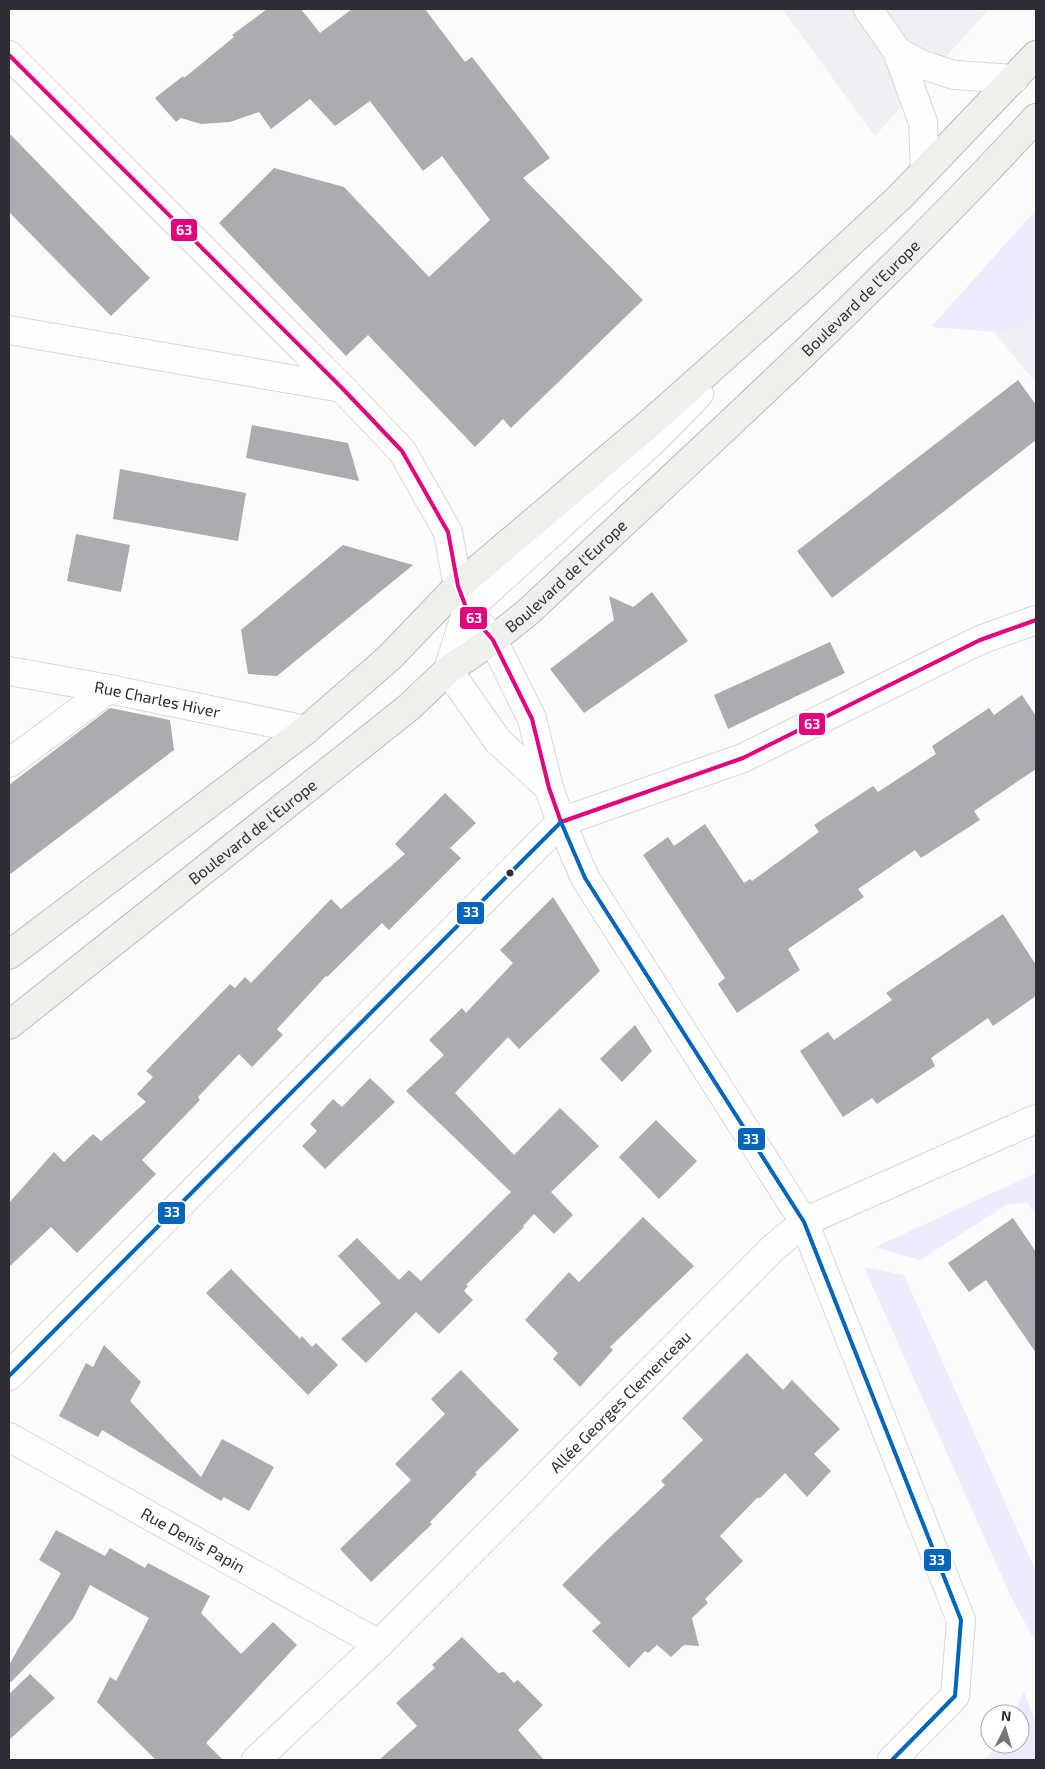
<svg xmlns="http://www.w3.org/2000/svg" width="1045" height="1769" font-family="'Exo 2',sans-serif">
	<style>
		.built { fill: #f1eff6 }
		.green { fill: #efeafc }
		.building { fill: #acabaf }
		.lines { fill: none; stroke-linecap: round; stroke-linejoin: round }
		.minor-casing { stroke: #d8d6dc; stroke-width: 30 }
		.major-casing { stroke: #bbbcb4; stroke-width: 30 }
		.minor { stroke: #fefefe; stroke-width: 28 }
		.major { stroke: #eff0eb; stroke-width: 28 }
		.bus-1-casing { stroke: #fff; stroke-width: 8 }
		.bus-2-casing { stroke: #fff; stroke-width: 8 }
		.bus-1 { stroke: #e5007d; stroke-width: 4 }
		.bus-2 { stroke: #0065bd; stroke-width: 4 }
		.bus-dot { fill: #2f2c36; stroke: #fff; stroke-width: 2 }
		.labels { text-anchor: middle; stroke-width: 5; stroke-linejoin: round; paint-order: stroke }
		.street-label { font-size: 16px; fill: #2f2c36; stroke: #fff }
		.line-badge { stroke: #fff; stroke-width: 2 }
		.badge-label { font-size: 14px; text-anchor: middle; font-weight: bold; fill: #fff }
	</style>
	<rect width="100%" height="100%" fill="#fbfbfb"/>
	<path class="built" d="M 782,9 L 989,9 L 875,136 Z
		M 1036,225 L 1036,383 L 968,301 Z"/>
	<path class="green" d="M 1036,210 L 1036,311 L 1009,333 L 931,327 Z
		M 1036,1173 L 1036,1215 L 1028,1203 L 1008,1204 L 920,1260 L 875,1247 Z
		M 864,1267 L 904,1275 L 1036,1572 L 1036,1643 L 1012,1599 Z
		M 1024,1692 L 1036,1723 L 1036,1760 L 984,1760 L 998,1744 L 1020,1744 L 1020,1714 L 1013,1714 Z"/>
	<path class="building" d="M 267,9 L 301,9 L 320,33 L 352,9 L 425,9 L 465,62 L 472,57 L 550,158 L 523,178 L 643,300 L 511,428 L 503,419 L 475,447 L 368,335 L 346,356 L 219,223 L 274,168 L 344,187 L 429,277 L 490,220 L 442,156 L 423,171 L 370,101 L 335,126 L 310,99 L 271,129 L 259,112 L 230,122 L 201,124 L 181,118 L 176,122 L 155,98 L 183,76 L 184,78 L 234,37 L 232,35 Z
		M 9,133 L 150,278 L 111,316 L 9,212 Z
		M 1018,380 L 1036,405 L 1036,440 L 832,598 L 797,551 Z
		M 252,425 L 348,443 L 359,481 L 246,458 Z
		M 120,469 L 246,493 L 238,541 L 113,519 Z
		M 76,534 L 130,545 L 121,592 L 67,581 Z
		M 343,545 L 413,565 L 277,676 L 248,674 L 241,630 Z
		M 652,592 L 688,641 L 584,713 L 550,669 L 614,620 L 609,596 L 633,607 Z
		M 830,642 L 845,673 L 728,729 L 714,695 Z
		M 1022,695 L 1036,716 L 1036,769 L 974,811 L 980,820 L 921,858 L 915,850 L 858,889 L 864,897 L 788,949 L 800,970 L 737,1013 L 718,984 L 725,978 L 643,855 L 668,837 L 674,846 L 705,824 L 744,883 L 750,879 L 752,881 L 819,832 L 814,825 L 873,786 L 878,792 L 936,754 L 932,746 L 989,708 L 994,715 Z
		M 110,708 L 170,720 L 174,750 L 9,875 L 9,785 Z
		M 445,793 L 476,823 L 450,848 L 461,858 L 389,930 L 382,923 L 327,977 L 326,976 L 277,1029 L 283,1035 L 252,1067 L 239,1054 L 198,1097 L 200,1100 L 142,1160 L 156,1174 L 77,1253 L 51,1227 L 9,1267 L 9,1203 L 54,1152 L 64,1162 L 93,1134 L 101,1141 L 146,1102 L 137,1094 L 153,1077 L 146,1071 L 230,984 L 235,988 L 245,977 L 251,983 L 331,899 L 341,909 L 405,854 L 395,844 Z
		M 553,897 L 600,971 L 519,1049 L 508,1037 L 455,1093 L 514,1155 L 560,1108 L 599,1146 L 551,1192 L 573,1215 L 554,1234 L 534,1214 L 523,1226 L 524,1227 L 466,1285 L 468,1286 L 464,1291 L 473,1300 L 439,1334 L 416,1312 L 366,1363 L 341,1339 L 381,1303 L 338,1256 L 357,1238 L 399,1280 L 409,1270 L 421,1281 L 511,1192 L 406,1091 L 444,1055 L 429,1040 L 462,1008 L 466,1013 L 513,963 L 500,950 Z
		M 1003,914 L 1036,965 L 1036,996 L 993,1026 L 988,1018 L 931,1058 L 935,1066 L 877,1104 L 872,1098 L 843,1117 L 800,1051 L 828,1032 L 834,1040 L 892,1000 L 886,993 Z
		M 635,1025 L 652,1051 L 622,1082 L 600,1059 Z
		M 370,1078 L 395,1102 L 325,1169 L 302,1146 L 317,1131 L 310,1124 L 333,1099 L 342,1107 Z
		M 656,1120 L 697,1161 L 659,1199 L 619,1157 Z
		M 643,1217 L 694,1266 L 610,1347 L 613,1350 L 580,1387 L 553,1359 L 558,1353 L 525,1320 L 569,1272 L 579,1282 Z
		M 1013,1218 L 1036,1252 L 1036,1353 L 986,1280 L 969,1292 L 948,1263 Z
		M 231,1269 L 300,1339 L 302,1336 L 312,1347 L 316,1343 L 338,1365 L 308,1395 L 206,1293 Z
		M 104,1345 L 141,1382 L 130,1401 L 201,1477 L 222,1439 L 274,1467 L 249,1511 L 224,1497 L 221,1501 L 102,1430 L 98,1437 L 59,1416 L 86,1363 L 93,1367 Z
		M 747,1353 L 783,1390 L 792,1380 L 840,1429 L 814,1454 L 831,1471 L 807,1497 L 785,1473 L 760,1498 L 757,1498 L 720,1536 L 743,1561 L 705,1599 L 708,1603 L 692,1618 L 699,1646 L 684,1645 L 671,1657 L 657,1645 L 648,1653 L 645,1651 L 629,1668 L 592,1631 L 601,1623 L 562,1585 L 604,1543 L 665,1485 L 661,1481 L 703,1440 L 682,1418 Z
		M 461,1370 L 519,1430 L 475,1473 L 477,1474 L 430,1522 L 432,1524 L 371,1582 L 340,1549 L 411,1480 L 395,1464 L 445,1414 L 431,1399 Z
		M 56,1530 L 105,1556 L 110,1548 L 145,1568 L 148,1563 L 210,1596 L 201,1613 L 241,1654 L 273,1622 L 297,1645 L 206,1743 L 223,1760 L 156,1760 L 97,1702 L 110,1677 L 116,1681 L 149,1618 L 90,1585 L 73,1619 L 11,1682 L 9,1681 L 9,1665 L 61,1573 L 39,1560 Z
		M 462,1637 L 498,1673 L 504,1672 L 514,1683 L 518,1680 L 543,1705 L 518,1730 L 544,1760 L 379,1760 L 417,1726 L 396,1703 L 435,1668 L 432,1665 Z
		M 30,1674 L 55,1698 L 9,1740 L 9,1694 Z"/>
	<g class="lines">
		<g class="minor-casing">
			<g id="minor">
				<path d="M 868,9 L 897,51"/>
				<path d="M 9,55 L 342,388 L 402,451 L 448,532 L 458,586 L 467,610 L 493,640 L 532,719 L 549,788 L 561,822 L 743,758 L 980,640 L 1036,620"/>
				<path d="M 925,171 L 923,122 L 897,51 L 920,64 L 954,75 L 1014,79"/>
				<path d="M 9,330 L 342,388"/>
				<path id="s1" d="M 9,671 L 109,689 L 306,730"/>
				<path d="M 9,763 L 109,689"/>
				<path d="M 549,788 L 498,741 L 448,670 L 467,610 L 655,439 L 699,394"/>
				<path d="M 9,1376 L 561,822 L 585,878 L 804,1222 L 961,1620 L 955,1696 L 892,1760"/>
				<path id="s2" d="M 9,1437 L 379,1644"/>
				<path id="s3" d="M 256,1760 L 379,1644 L 772,1249 L 804,1222 L 1036,1119"/>
			</g>
		</g>
		<g class="major-casing">
			<g id="major">
				<path d="M 9,955 L 306,730 L 390,657 L 458,586 L 649,424 L 805,285 L 900,197 L 1036,55"/>
				<path id="s4" d="M 9,1025 L 408,708 L 448,670 L 493,640 L 528,612 C 700,451 876,292 1036,118"/>
			</g>
		</g>
		<use href="#minor" class="minor"/>
		<use href="#major" class="major"/>
		<g class="bus-1-casing">
			<path id="bus-1" d="M 9,55 L 342,388 L 402,451 L 448,532 L 458,586 L 467,610 L 493,640 L 532,719 L 549,788 L 561,822 L 743,758 L 980,640 L 1036,620"/>
		</g>
		<g class="bus-2-casing">
			<path id="bus-2" d="M 9,1376 L 561,822 L 585,878 L 804,1222 L 961,1620 L 955,1696 L 892,1760"/>
		</g>
		<use href="#bus-1" class="bus-1"/>
		<use href="#bus-2" class="bus-2"/>
	</g>
	<circle class="bus-dot" cx="510" cy="873" r="4.5"/>
	<g class="labels">
		<g class="street-label">
			<text dy="6" stroke="none"><textPath href="#s4" startOffset="1121">Boulevard de l'Europe</textPath></text>
			<text dy="6" stroke="none"><textPath href="#s4" startOffset="716">Boulevard de l'Europe</textPath></text>
			<text dy="6" stroke="none"><textPath href="#s1" startOffset="151">Rue Charles Hiver</textPath></text>
			<text dy="6" stroke="none"><textPath href="#s4" startOffset="311">Boulevard de l'Europe</textPath></text>
			<text dy="6" stroke="none"><textPath href="#s3" startOffset="511">Allée Georges Clemenceau</textPath></text>
			<text dy="6" stroke="none"><textPath href="#s2" startOffset="211">Rue Denis Papin</textPath></text>
		</g>
	</g>
	<g class="line-badge">
		<rect x="170" y="218" width="28" height="24" rx="5" fill="#e5007d"/>
		<rect x="459" y="606" width="29" height="24" rx="5" fill="#e5007d"/>
		<rect x="798" y="712" width="28" height="24" rx="5" fill="#e5007d"/>
		<rect x="456" y="901" width="29" height="24" rx="5" fill="#0065bd"/>
		<rect x="737" y="1127" width="29" height="24" rx="5" fill="#0065bd"/>
		<rect x="157" y="1201" width="29" height="24" rx="5" fill="#0065bd"/>
		<rect x="923" y="1548" width="29" height="24" rx="5" fill="#0065bd"/>
	</g>
	<g class="badge-label">
		<text x="184" y="235">63</text>
		<text x="474" y="623">63</text>
		<text x="812" y="729">63</text>
		<text x="471" y="917">33</text>
		<text x="751" y="1144">33</text>
		<text x="172" y="1217">33</text>
		<text x="937" y="1565">33</text>
	</g>
	<rect width="1045" height="1769" fill="none" stroke="#2f2c36" stroke-width="20"/>
	<g transform="translate(1005 1729) rotate(5)"><circle r="24" fill="#ffffff" stroke="#acabaf"/>
	<path d="M0-4L9 19L0 12L-9 19Z" fill="#76747b"/>
	<text y="-8" font-size="14" font-weight="bold" text-anchor="middle" fill="#2f2c36">N</text>
	</g>
</svg>
